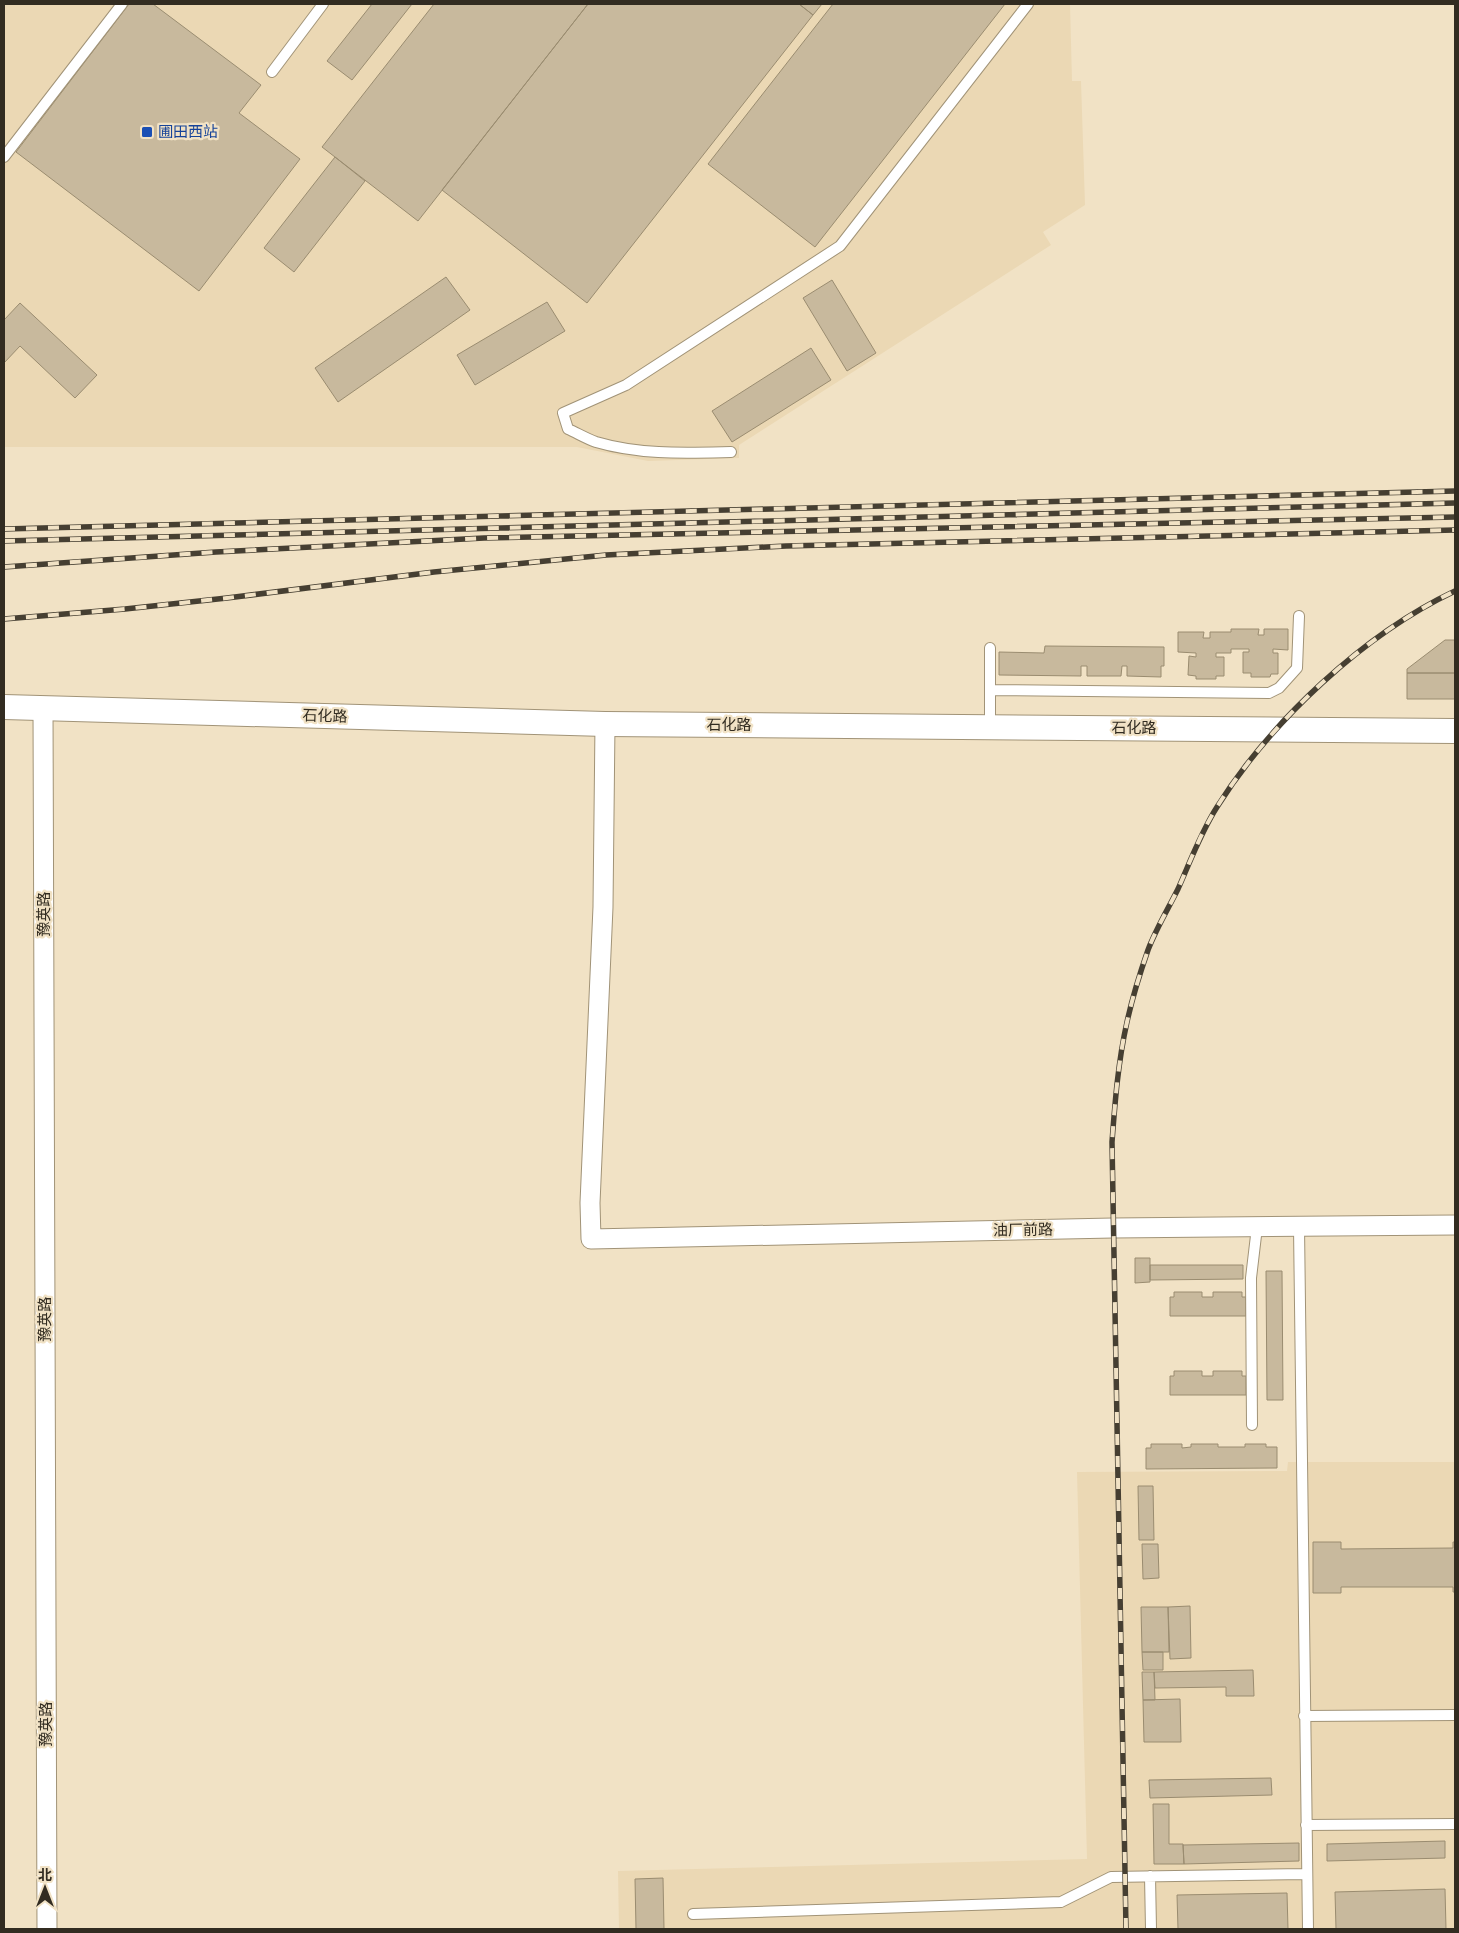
<svg xmlns="http://www.w3.org/2000/svg" width="1459" height="1933" font-family="Poppins,'Noto Sans SC',sans-serif">
	<style>
		.built { fill: #ebd8b4 }
		.building { fill: #c8b99d; stroke: #9a8c70 }
		.lines { fill: none; stroke-linecap: round; stroke-linejoin: round }
		.service-casing { stroke: #a19377; stroke-width: 12 }
		.minor-casing { stroke: #a19377; stroke-width: 21 }
		.tertiary-casing { stroke: #a19377; stroke-width: 26 }
		.service { stroke: #fff; stroke-width: 10 }
		.minor { stroke: #fff; stroke-width: 19 }
		.tertiary { stroke: #fff; stroke-width: 24 }
		.rail-casing { stroke: #463f32; stroke-width: 5.5 }
		.rail { stroke: #f1e2c5; stroke-width: 4; stroke-dasharray: 11; stroke-linecap: butt }
		.transit-dot { fill: #1a4fb4; stroke: #f1e2c5; stroke-width: 2 }
		.labels { text-anchor: middle; stroke-width: 4.5; stroke-linejoin: round; paint-order: stroke }
		.transit-label { font-size: 15px; fill: #164399; stroke: #f1e2c5; text-anchor: start }
		.street-label { font-size: 15px; fill: #322c21; stroke: #f1e2c5 }
	</style>
	<rect width="100%" height="100%" fill="#f1e2c5"/>
	<path class="built" d="M 4,4 L 1070,4 L 1072,81 L 1081,81 L 1085,205 L 1043,232 L 1051,245 L 739,445 L 739,458 L 648,461 L 577,447 L 4,447 Z
		M 1288,1462 L 1455,1462 L 1455,1929 L 619,1929 L 618,1871 L 1087,1859 L 1077,1472 L 1287,1471 Z"/>
	<path class="building" d="M 129,4 L 153,4 L 261,85 L 239,113 L 300,159 L 199,291 L 16,152 Z
		M 372,4 L 412,4 L 352,80 L 327,61 Z
		M 434,4 L 588,4 L 418,221 L 322,147 Z
		M 588,4 L 799,4 L 813,15 L 587,303 L 442,190 Z
		M 799,4 L 822,4 L 813,15 Z
		M 833,4 L 1005,4 L 815,247 L 708,164 Z
		M 335,157 L 365,181 L 294,272 L 264,248 Z
		M 446,277 L 470,310 L 338,402 L 315,368 Z
		M 832,280 L 876,353 L 847,371 L 803,298 Z
		M 547,302 L 565,331 L 475,385 L 457,355 Z
		M 20,303 L 97,375 L 75,398 L 20,346 L 4,363 L 4,320 Z
		M 811,348 L 831,380 L 732,442 L 712,411 Z
		M 1231,629 L 1259,629 L 1258,635 L 1264,635 L 1264,629 L 1288,629 L 1288,650 L 1273,649 L 1273,653 L 1278,653 L 1278,674 L 1271,674 L 1270,677 L 1251,677 L 1251,673 L 1243,673 L 1243,652 L 1249,652 L 1249,649 L 1231,649 L 1231,653 L 1216,653 L 1216,657 L 1224,657 L 1224,676 L 1216,676 L 1216,679 L 1196,679 L 1196,676 L 1188,675 L 1189,656 L 1196,657 L 1196,653 L 1178,652 L 1178,632 L 1204,632 L 1203,638 L 1210,638 L 1210,632 L 1231,632 Z
		M 1445,640 L 1455,640 L 1455,673 L 1407,673 L 1407,669 Z
		M 1045,646 L 1164,647 L 1164,666 L 1161,666 L 1161,677 L 1127,676 L 1127,666 L 1122,666 L 1121,676 L 1087,676 L 1087,666 L 1081,666 L 1081,676 L 999,675 L 999,652 L 1044,653 Z
		M 1407,673 L 1455,673 L 1455,699 L 1407,699 Z
		M 1135,1258 L 1150,1258 L 1150,1282 L 1135,1283 Z
		M 1150,1265 L 1243,1265 L 1243,1279 L 1150,1280 Z
		M 1266,1271 L 1282,1271 L 1283,1400 L 1267,1400 Z
		M 1174,1292 L 1202,1292 L 1202,1297 L 1213,1297 L 1213,1292 L 1242,1292 L 1242,1297 L 1246,1297 L 1246,1316 L 1170,1316 L 1170,1297 L 1174,1297 Z
		M 1174,1371 L 1202,1371 L 1202,1376 L 1213,1376 L 1213,1371 L 1242,1371 L 1242,1376 L 1246,1376 L 1246,1395 L 1170,1395 L 1170,1376 L 1174,1376 Z
		M 1151,1444 L 1182,1444 L 1182,1448 L 1191,1447 L 1191,1444 L 1218,1444 L 1218,1447 L 1245,1447 L 1245,1444 L 1266,1444 L 1266,1447 L 1277,1447 L 1277,1468 L 1146,1469 L 1146,1448 L 1151,1448 Z
		M 1138,1486 L 1153,1486 L 1154,1540 L 1139,1540 Z
		M 1313,1542 L 1341,1542 L 1341,1549 L 1453,1548 L 1453,1542 L 1455,1542 L 1455,1592 L 1453,1592 L 1453,1587 L 1341,1587 L 1341,1593 L 1313,1593 Z
		M 1142,1544 L 1158,1544 L 1159,1578 L 1143,1579 Z
		M 1190,1606 L 1191,1658 L 1170,1659 L 1168,1607 Z
		M 1141,1607 L 1168,1607 L 1169,1652 L 1142,1652 Z
		M 1142,1652 L 1163,1652 L 1163,1670 L 1143,1670 Z
		M 1253,1670 L 1254,1696 L 1226,1696 L 1226,1687 L 1155,1688 L 1154,1672 Z
		M 1142,1672 L 1154,1672 L 1155,1700 L 1143,1700 Z
		M 1180,1699 L 1181,1742 L 1144,1742 L 1143,1700 Z
		M 1271,1778 L 1272,1795 L 1150,1798 L 1149,1780 Z
		M 1153,1804 L 1169,1804 L 1169,1844 L 1183,1844 L 1184,1864 L 1154,1864 Z
		M 1445,1841 L 1445,1858 L 1327,1861 L 1327,1844 Z
		M 1299,1843 L 1299,1861 L 1184,1864 L 1183,1845 Z
		M 663,1878 L 664,1929 L 636,1929 L 635,1879 Z
		M 1445,1889 L 1446,1929 L 1336,1929 L 1335,1892 Z
		M 1287,1893 L 1288,1929 L 1178,1929 L 1177,1895 Z"/>
	<g class="lines">
		<g class="service-casing">
			<path id="service" d="M 272,72 L 323,4
				M 4,157 L 122,4
				M 731,452 C 685,453 640,455 596,442 C 587,439 577,433 568,429 L 563,413 L 626,385 L 840,246 L 1028,4
				M 990,690 L 1269,693 L 1279,688 L 1297,668 L 1299,616
				M 990,727 L 990,648
				M 1299,1227 L 1308,1929
				M 1252,1425 L 1251,1278 L 1257,1227
				M 1304,1716 L 1455,1715
				M 1306,1825 L 1455,1824
				M 1150,1876 L 1151,1929
				M 693,1914 L 1061,1902 L 1111,1877 L 1306,1874"/>
		</g>
		<g class="minor-casing">
			<path id="minor" d="M 43,708 L 47,1929
				M 605,724 L 603,907 L 590,1203 L 591,1239 L 1113,1228 L 1455,1225"/>
		</g>
		<g class="tertiary-casing">
			<path id="tertiary" d="M 4,707 L 605,724 L 1455,731"/>
		</g>
		<use href="#service" class="service"/>
		<use href="#minor" class="minor"/>
		<use href="#tertiary" class="tertiary"/>
		<g class="rail-casing">
			<path id="rail" d="M 4,529 L 1455,491
				M 4,541 L 1455,503
				M 4,567 L 216,552 L 484,538 L 1455,517
				M 4,619 L 125,609 L 227,598 L 434,572 L 606,555 L 786,546 L 1455,530
				M 1126,1929 L 1112,1142 C 1115,1102 1118,1062 1127,1022 C 1132,999 1140,973 1148,950 C 1156,929 1168,909 1178,889 C 1190,862 1201,832 1217,807 C 1271,721 1364,634 1455,591"/>
		</g>
		<use href="#rail" class="rail"/>
	</g>
	<rect class="transit-dot" x="141" y="126" width="12" height="12" rx="2.5"/>
	<g class="labels">
		<g class="transit-label">
			<text x="158" y="137">圃田西站</text>
		</g>
		<g class="street-label">
			<text transform="translate(325 716) rotate(2)" y="5">石化路</text>
			<text x="729" y="730">石化路</text>
			<text x="1134" y="733">石化路</text>
			<text transform="translate(44 914) rotate(-90)" y="5">豫英路</text>
			<text transform="translate(1023 1230) rotate(-1)" y="5">油厂前路</text>
			<text transform="translate(45 1319) rotate(-90)" y="5">豫英路</text>
			<text transform="translate(46 1724) rotate(-90)" y="5">豫英路</text>
		</g>
	</g>
	<rect width="1459" height="1933" fill="none" stroke="#322c21" stroke-width="10"/>
	<g transform="translate(45 1888)" stroke="#f1e2c5" stroke-width="4" paint-order="stroke">
	<path d="M0-4L9 19L0 12L-9 19Z" fill="#322c21"/>
	<text y="-8" font-size="14" font-weight="bold" text-anchor="middle" fill="#322c21">北</text>
	</g>
</svg>
